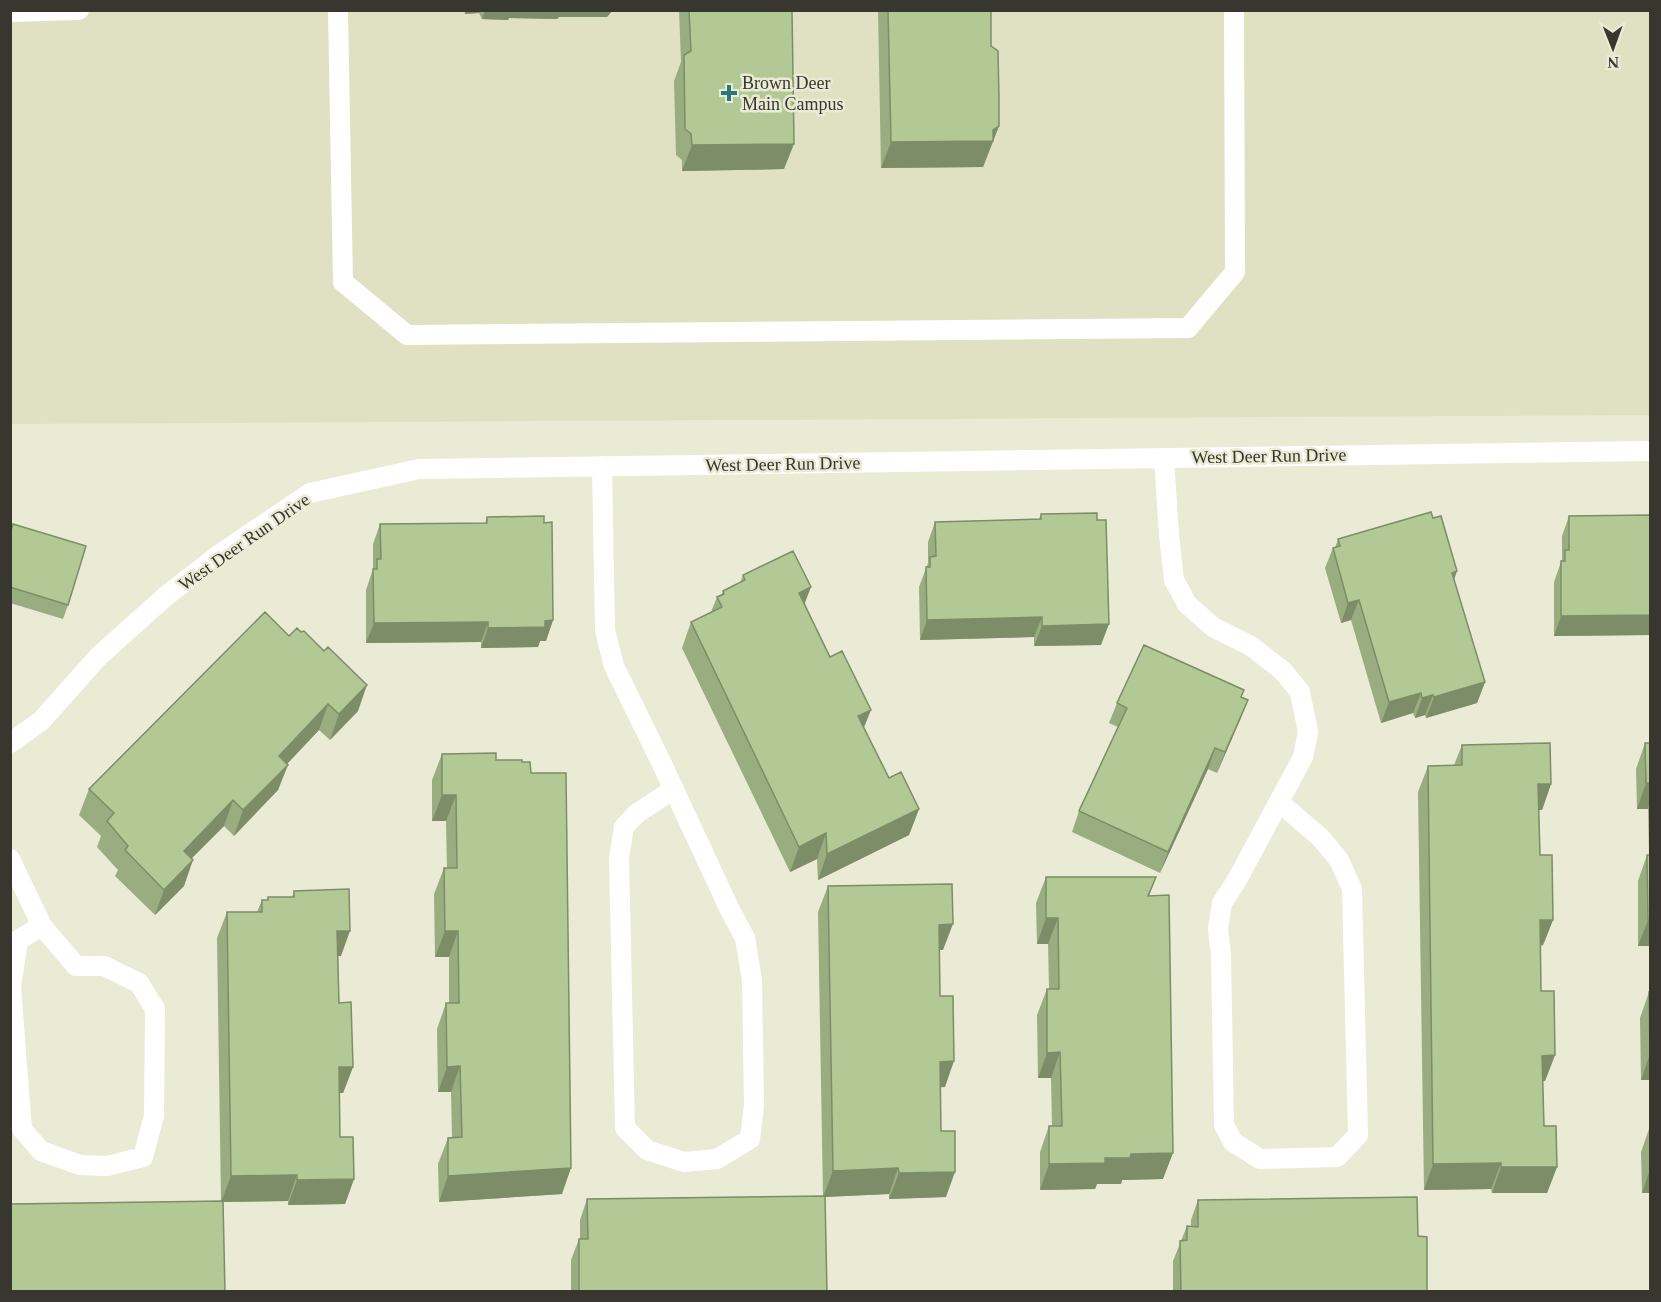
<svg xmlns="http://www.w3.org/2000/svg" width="1661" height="1302" font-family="'Times New Roman',serif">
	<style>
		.built { fill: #e0e0c3 }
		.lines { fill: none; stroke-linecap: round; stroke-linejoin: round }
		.lane { stroke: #fff; stroke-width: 20 }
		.wall { fill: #99ad80 }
		.shaded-wall { fill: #7d8d68 }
		.building { fill: #b2c995; stroke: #7d8d68; stroke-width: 1.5 }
		.poi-dot { fill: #2e767f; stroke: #eaebd5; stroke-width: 2 }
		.labels { text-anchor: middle; stroke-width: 5; stroke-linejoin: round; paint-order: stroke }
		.poi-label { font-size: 18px; fill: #37372f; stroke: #eaebd5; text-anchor: start }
		.street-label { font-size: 18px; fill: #37372f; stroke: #eaebd5 }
	</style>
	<rect width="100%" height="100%" fill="#eaebd5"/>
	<path class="built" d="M 10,11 L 1650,11 L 1650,415 L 11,424 Z"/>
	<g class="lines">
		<path class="lane" d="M 338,10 L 343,282 L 407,335 L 1188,328 L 1235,272 L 1234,10
			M 10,12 L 79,10
			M 1164,458 L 1169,535 L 1174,580 L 1187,604 L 1213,627 L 1251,646 L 1283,671 L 1300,692 L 1308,732 L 1303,757 L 1237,880 L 1222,903 L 1218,929 L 1221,955 L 1224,1125 L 1233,1142 L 1260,1159 L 1337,1157 L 1358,1135 L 1352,889 L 1339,860 L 1321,838 L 1279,802
			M 602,466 L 605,630 L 614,666 L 662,764 L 730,910 L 745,938 L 752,980 L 754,1105 L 750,1139 L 717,1159 L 684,1162 L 647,1150 L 625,1128 L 619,858 L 624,827 L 636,814 L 674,789
			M 10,743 L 41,721 L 99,656 L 166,596 L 220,554 L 310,493 L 419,469 L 1650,451
			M 10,859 L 42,926 L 76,966 L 104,966 L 139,983 L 155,1009 L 154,1116 L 143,1157 L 107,1166 L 80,1165 L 41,1151 L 22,1129 L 11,987 L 18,940 L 42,926"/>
	</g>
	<path class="wall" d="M 464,10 L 643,10 L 612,11 L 607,17 L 559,17 L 557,19 L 509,18 L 508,20 L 482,19 L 479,13 L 465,14 Z
		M 679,10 L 792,10 L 784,169 L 682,171 L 682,160 L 676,155 L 674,81 L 681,62 Z
		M 878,10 L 991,10 L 991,46 L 999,126 L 983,167 L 881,168 Z
		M 1041,514 L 1101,645 L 1034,646 L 1034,637 L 920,640 L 919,587 L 928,563 L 928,542 L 935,522 L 1039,519 Z
		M 1650,515 L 1650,635 L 1554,636 L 1554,582 L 1562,559 L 1562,536 L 1569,516 Z
		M 487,517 L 553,620 L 546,641 L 540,641 L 538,647 L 481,648 L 481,642 L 366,643 L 366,590 L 373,569 L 373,544 L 380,524 L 485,523 Z
		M 1433,518 L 1454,579 L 1485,682 L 1477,703 L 1426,718 L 1425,715 L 1415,718 L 1413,713 L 1381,723 L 1351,620 L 1341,623 L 1325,568 L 1333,548 L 1335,548 L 1338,539 Z
		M 10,531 L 68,605 L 63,619 L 10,603 Z
		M 743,575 L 805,604 L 864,728 L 889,778 L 919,809 L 909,835 L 818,880 L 817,859 L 790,872 L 682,648 L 691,622 L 711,612 L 717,597 L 721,595 L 723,591 L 740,583 Z
		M 289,636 L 324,651 L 358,711 L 330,740 L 319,730 L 287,764 L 278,790 L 234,836 L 224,826 L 192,858 L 184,886 L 155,915 L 115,876 L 118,870 L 97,847 L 101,836 L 79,815 L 89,789 Z
		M 1242,697 L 1248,700 L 1240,720 L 1217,773 L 1208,769 L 1160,873 L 1072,832 L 1079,811 L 1118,727 L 1109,723 L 1117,703 Z
		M 1645,743 L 1650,743 L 1650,946 L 1638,946 L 1638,881 L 1647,855 L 1649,855 L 1648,809 L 1637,809 L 1636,769 Z
		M 1462,745 L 1551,784 L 1542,810 L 1539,810 L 1540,855 L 1553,920 L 1543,945 L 1541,946 L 1541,991 L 1555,1055 L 1545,1081 L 1543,1081 L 1544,1126 L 1557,1167 L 1547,1193 L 1492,1193 L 1491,1189 L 1424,1190 L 1418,792 L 1428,766 L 1454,765 Z
		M 442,754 L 496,760 L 522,762 L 531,773 L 562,1194 L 439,1202 L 438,1164 L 448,1138 L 452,1138 L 451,1092 L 438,1092 L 437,1029 L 446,1003 L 449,1003 L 449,957 L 435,957 L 434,894 L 444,868 L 447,868 L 446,821 L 432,821 L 432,780 Z
		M 1046,877 L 1156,877 L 1149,896 L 1163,1179 L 1122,1180 L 1121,1184 L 1097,1184 L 1095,1189 L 1040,1190 L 1040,1152 L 1049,1126 L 1052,1126 L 1051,1078 L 1038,1078 L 1037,1015 L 1047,989 L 1049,989 L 1048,944 L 1037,944 L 1036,903 Z
		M 828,886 L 943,950 L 939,950 L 940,996 L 945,1087 L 941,1087 L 941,1131 L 946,1197 L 889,1199 L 889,1194 L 825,1197 L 827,1292 L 571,1292 L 571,1260 L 579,1239 L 580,1239 L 580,1220 L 587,1199 L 823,1196 L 818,912 Z
		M 294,891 L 341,956 L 338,956 L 339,1003 L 353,1067 L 343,1093 L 339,1093 L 340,1137 L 354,1179 L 345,1204 L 288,1205 L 288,1201 L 223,1202 L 221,1201 L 217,938 L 227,912 L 257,912 L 262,900 L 267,900 L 268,897 L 292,897 Z
		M 1649,992 L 1650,992 L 1650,1080 L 1641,1080 L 1640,1018 Z
		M 1650,1126 L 1650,1193 L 1642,1193 L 1641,1152 Z
		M 1198,1200 L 1418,1236 L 1427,1292 L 1173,1292 L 1173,1261 L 1187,1226 L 1191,1226 L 1191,1220 Z"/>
	<path class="shaded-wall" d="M 466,10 L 480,10 L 479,13 L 465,14 Z
		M 485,10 L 643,10 L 612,11 L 607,17 L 559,17 L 557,19 L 509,18 L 508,20 L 482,19 Z
		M 999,126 L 983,167 L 881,168 L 891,142 L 993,130 Z
		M 794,144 L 784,169 L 682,171 L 692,145 Z
		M 1457,571 L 1450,592 L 1452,573 Z
		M 811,587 L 801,613 L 799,593 Z
		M 1359,600 L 1351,620 L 1341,623 L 1348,603 Z
		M 1650,615 L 1650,635 L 1554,636 L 1561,616 Z
		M 1042,617 L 1034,637 L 920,640 L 927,620 Z
		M 553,620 L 546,641 L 540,641 L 538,647 L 481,648 L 488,628 L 545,621 Z
		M 488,622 L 481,642 L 366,643 L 374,623 Z
		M 1109,624 L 1101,645 L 1034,646 L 1042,626 Z
		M 1485,682 L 1477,703 L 1426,718 L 1434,697 Z
		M 367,685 L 358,711 L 330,740 L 339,714 Z
		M 1421,693 L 1413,713 L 1381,723 L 1389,702 Z
		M 1433,695 L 1425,715 L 1415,718 L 1422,698 Z
		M 1248,700 L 1240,720 L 1217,773 L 1225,752 Z
		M 328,704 L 319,730 L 270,782 L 279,756 Z
		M 871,710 L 861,735 L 858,716 Z
		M 1215,748 L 1208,769 L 1160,873 L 1168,852 Z
		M 288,765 L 278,790 L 234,836 L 243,810 Z
		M 1646,783 L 1650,783 L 1650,803 L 1648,809 L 1637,809 Z
		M 1538,784 L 1551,784 L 1542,810 L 1529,810 Z
		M 442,795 L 456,795 L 446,821 L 432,821 Z
		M 233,800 L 224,826 L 174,876 L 184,851 Z
		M 919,809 L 909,835 L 818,880 L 827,854 Z
		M 826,833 L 817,859 L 790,872 L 799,847 Z
		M 193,860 L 184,886 L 155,915 L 164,890 Z
		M 1046,918 L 1058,918 L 1048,944 L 1037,944 Z
		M 1540,920 L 1553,920 L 1543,945 L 1531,946 Z
		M 1648,920 L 1650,920 L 1650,946 L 1638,946 Z
		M 953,924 L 943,950 L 929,950 L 939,925 Z
		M 337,931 L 350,931 L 341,956 L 328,957 Z
		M 445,931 L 458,931 L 449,957 L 435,957 Z
		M 1060,1052 L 1051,1078 L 1038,1078 L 1047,1053 Z
		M 1650,1054 L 1650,1080 L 1641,1080 Z
		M 1555,1055 L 1545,1081 L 1533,1081 L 1542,1056 Z
		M 954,1061 L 945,1087 L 931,1088 L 940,1062 Z
		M 460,1066 L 451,1092 L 438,1092 L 447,1067 Z
		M 339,1067 L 353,1067 L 343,1093 L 329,1093 Z
		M 1173,1153 L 1163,1179 L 1122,1180 L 1121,1184 L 1097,1184 L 1095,1189 L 1040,1190 L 1049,1164 L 1105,1158 L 1131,1154 Z
		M 1501,1163 L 1491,1189 L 1424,1190 L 1433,1164 Z
		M 1501,1167 L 1557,1167 L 1547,1193 L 1492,1193 Z
		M 571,1168 L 562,1194 L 439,1202 L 448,1176 Z
		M 898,1168 L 889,1194 L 823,1197 L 833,1171 Z
		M 1650,1169 L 1650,1193 L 1642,1193 Z
		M 955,1172 L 946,1197 L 889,1199 L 899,1173 Z
		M 297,1175 L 288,1201 L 221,1202 L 231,1176 Z
		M 354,1179 L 345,1204 L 288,1205 L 297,1180 Z"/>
	<path class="building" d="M 689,10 L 792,10 L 794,144 L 692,145 L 691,134 L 685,129 L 684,55 L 691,51 Z
		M 888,10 L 991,10 L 991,46 L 998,51 L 999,100 L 999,126 L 993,130 L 993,141 L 891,142 Z
		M 1431,512 L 1433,518 L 1441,516 L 1457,571 L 1452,573 L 1485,682 L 1434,697 L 1433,695 L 1422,698 L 1421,693 L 1389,702 L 1359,600 L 1348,603 L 1333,548 L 1340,546 L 1338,539 Z
		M 1097,513 L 1097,520 L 1106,520 L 1109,624 L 1042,626 L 1042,617 L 927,620 L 926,567 L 930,567 L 930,557 L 936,556 L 935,522 L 1041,519 L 1041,514 Z
		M 1650,515 L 1650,615 L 1561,616 L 1561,561 L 1565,561 L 1565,550 L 1569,550 L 1569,516 Z
		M 544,516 L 544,523 L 552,522 L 553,620 L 545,621 L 545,627 L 488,628 L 488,622 L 374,623 L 373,569 L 377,569 L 377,559 L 381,559 L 380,524 L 487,523 L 487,517 Z
		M 13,524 L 86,546 L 68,605 L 10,587 L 10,533 Z
		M 793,551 L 811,587 L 799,593 L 830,657 L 842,651 L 871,710 L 858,716 L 889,778 L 901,772 L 919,809 L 827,854 L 826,833 L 799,847 L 691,622 L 722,607 L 717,597 L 724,594 L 723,591 L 745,580 L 743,575 Z
		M 265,612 L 289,636 L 297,628 L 301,632 L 304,631 L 324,651 L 328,647 L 367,685 L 339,714 L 328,704 L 279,756 L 288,765 L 243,810 L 233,800 L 184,851 L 193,860 L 164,890 L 125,850 L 128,846 L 107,821 L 114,813 L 89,789 Z
		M 1144,645 L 1244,690 L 1241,697 L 1248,700 L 1225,752 L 1215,748 L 1168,852 L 1079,811 L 1127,708 L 1117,703 Z
		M 1550,743 L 1551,784 L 1538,784 L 1540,855 L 1552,855 L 1553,920 L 1540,920 L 1541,991 L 1554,991 L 1555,1055 L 1542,1056 L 1544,1126 L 1556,1126 L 1557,1167 L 1501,1167 L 1501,1163 L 1433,1164 L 1428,766 L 1462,765 L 1462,745 Z
		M 1645,743 L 1650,743 L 1650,783 L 1646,783 Z
		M 496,753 L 496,760 L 522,760 L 522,762 L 530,762 L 531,773 L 566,773 L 571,1168 L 448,1176 L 448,1138 L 462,1137 L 460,1066 L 447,1067 L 446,1003 L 459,1003 L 458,931 L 445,931 L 444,868 L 457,868 L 456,795 L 442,795 L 442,754 Z
		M 1647,855 L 1650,855 L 1650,920 L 1648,920 Z
		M 1046,877 L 1156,877 L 1148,896 L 1169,895 L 1173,1153 L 1131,1154 L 1130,1158 L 1105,1158 L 1105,1163 L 1049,1164 L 1049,1126 L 1062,1126 L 1060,1052 L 1047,1053 L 1047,989 L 1059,989 L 1058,918 L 1046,918 Z
		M 952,884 L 953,924 L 939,925 L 940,996 L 953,996 L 954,1061 L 940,1062 L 941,1131 L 955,1131 L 955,1172 L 899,1173 L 898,1168 L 833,1171 L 828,886 Z
		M 349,889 L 350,931 L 337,931 L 339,1003 L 351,1002 L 353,1067 L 339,1067 L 340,1137 L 353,1137 L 354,1179 L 297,1180 L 297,1175 L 231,1176 L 227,912 L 262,912 L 262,900 L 268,900 L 268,897 L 294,897 L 294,891 Z
		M 1649,992 L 1650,992 L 1650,1054 Z
		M 825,1196 L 827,1292 L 579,1292 L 579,1239 L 588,1239 L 587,1199 Z
		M 1417,1197 L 1418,1236 L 1427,1237 L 1427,1292 L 1181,1292 L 1180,1241 L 1187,1240 L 1187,1226 L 1198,1227 L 1198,1200 Z
		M 223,1201 L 225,1292 L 10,1292 L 10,1204 Z"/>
	<path class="poi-dot" d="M726 84h6v6h6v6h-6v6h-6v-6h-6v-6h6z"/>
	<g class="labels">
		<g class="poi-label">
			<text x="742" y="89">Brown Deer<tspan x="742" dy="21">Main Campus</tspan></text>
		</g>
		<g class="street-label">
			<text transform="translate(1269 456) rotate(-1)" y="6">West Deer Run Drive</text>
			<text transform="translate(783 464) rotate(-1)" y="6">West Deer Run Drive</text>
			<text transform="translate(244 542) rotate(-35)" y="6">West Deer Run Drive</text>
		</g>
	</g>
	<rect width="1661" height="1302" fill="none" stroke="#37372f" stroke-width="24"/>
	<g transform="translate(1613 48) rotate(179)" stroke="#eaebd5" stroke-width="4.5" paint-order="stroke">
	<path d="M0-4.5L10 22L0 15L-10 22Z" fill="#37372f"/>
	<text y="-9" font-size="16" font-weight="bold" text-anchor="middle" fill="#37372f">N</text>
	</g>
</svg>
